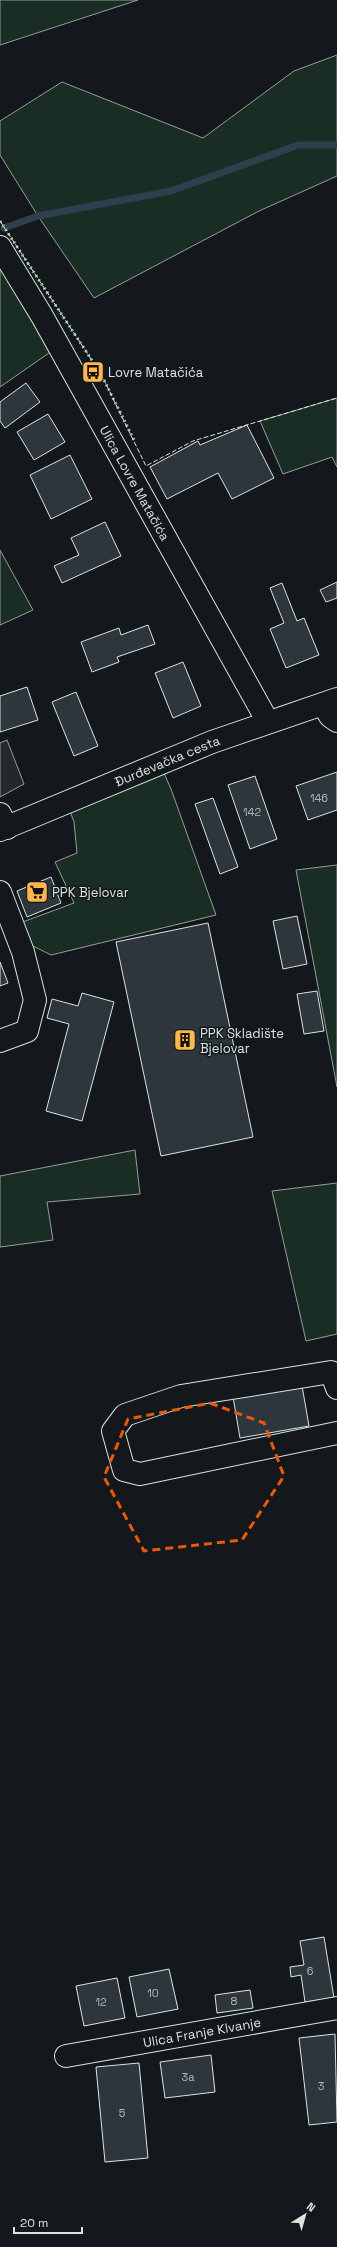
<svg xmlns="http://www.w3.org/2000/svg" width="337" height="2247" font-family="'Space Grotesk',sans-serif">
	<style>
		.green { fill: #1a2d24; stroke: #939e99 }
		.parking { fill: #24282b; stroke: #939e99 }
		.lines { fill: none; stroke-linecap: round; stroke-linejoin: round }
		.stream { stroke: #2f3f4d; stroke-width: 7 }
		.building { fill: #2c363c; stroke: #d8e6dc }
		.minor-casing { stroke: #d8e6dc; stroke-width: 24 }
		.major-casing { stroke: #d8e6dc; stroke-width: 24 }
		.minor { stroke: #14181c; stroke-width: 22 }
		.major { stroke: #14181c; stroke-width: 22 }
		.hedge { stroke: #8ac095; stroke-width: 3; stroke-dasharray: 2 3; stroke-linecap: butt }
		.fence { stroke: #d8e6dc; stroke-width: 1; stroke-dasharray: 5 2; stroke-linecap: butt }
		.marked { fill: none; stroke: #e8590c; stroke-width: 3; stroke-dasharray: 8 5; stroke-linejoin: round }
		.labels { text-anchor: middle; stroke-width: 3; stroke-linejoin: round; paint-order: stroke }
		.number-label { font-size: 11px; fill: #adbab4 }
		.poi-label { font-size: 13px; fill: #d8e6dc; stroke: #14181c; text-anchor: start }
		.street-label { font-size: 13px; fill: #d8e6dc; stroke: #14181c }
	</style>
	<rect width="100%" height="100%" fill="#14181c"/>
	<path class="green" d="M 0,0 L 138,0 L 0,45 Z
		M 337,55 L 337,176 L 259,211 L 94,298 L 38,216 L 0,155 L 0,121 L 62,82 L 203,138 L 294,71 Z
		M 0,247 L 59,346 L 0,387 Z
		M 337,398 L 337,467 L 332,457 L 283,474 L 260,421 Z
		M 0,550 L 33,610 L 0,625 Z
		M 160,764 L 171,789 L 216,915 L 51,955 L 29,944 L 20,923 L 74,903 L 55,862 L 77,853 L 74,822 L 67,803 Z
		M 337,865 L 337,1087 L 296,870 Z
		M 135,1150 L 140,1194 L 47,1202 L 53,1240 L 0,1247 L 0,1176 Z
		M 337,1183 L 337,1334 L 306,1341 L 272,1191 Z"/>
	<path class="parking" d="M 7,740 L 24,784 L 0,797 L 0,743 Z"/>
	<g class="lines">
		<path class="stream" d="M 4,228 L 38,216 L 171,191 L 298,145 L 337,145"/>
	</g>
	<path class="building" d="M 26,383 L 40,402 L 5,428 L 0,421 L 0,402 Z
		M 48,414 L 65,442 L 34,460 L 17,432 Z
		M 247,425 L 274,478 L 232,499 L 218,473 L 167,499 L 150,467 L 198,441 L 200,445 Z
		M 70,455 L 92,499 L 51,519 L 30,475 Z
		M 105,522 L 121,556 L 62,583 L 54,566 L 79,555 L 71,538 Z
		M 337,582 L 337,598 L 326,602 L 320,590 Z
		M 282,583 L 297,621 L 304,618 L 319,655 L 286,668 L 270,629 L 284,623 L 270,588 Z
		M 148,625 L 155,644 L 117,657 L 119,662 L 92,672 L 81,642 L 119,628 L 121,635 Z
		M 183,662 L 201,706 L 173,718 L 155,673 Z
		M 27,687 L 38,720 L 0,732 L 0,696 Z
		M 76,692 L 98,746 L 74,756 L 52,702 Z
		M 337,772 L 337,810 L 308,820 L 296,786 Z
		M 255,776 L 277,839 L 250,849 L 228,785 Z
		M 213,798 L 238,867 L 220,874 L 195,804 Z
		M 51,877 L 61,903 L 27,917 L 17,891 Z
		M 297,916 L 307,964 L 283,969 L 273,921 Z
		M 208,923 L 253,1137 L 161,1156 L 116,942 Z
		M 0,962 L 8,983 L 0,986 Z
		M 317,991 L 324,1031 L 304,1034 L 297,994 Z
		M 82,993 L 114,1002 L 82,1121 L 46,1111 L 69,1024 L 47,1018 L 52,999 L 78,1006 Z
		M 301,1380 L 309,1426 L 240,1438 L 232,1391 Z
		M 324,1937 L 334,1998 L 305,2002 L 301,1975 L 291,1977 L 290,1967 L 304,1965 L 300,1941 Z
		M 169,1969 L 178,2009 L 137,2017 L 129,1977 Z
		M 117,1978 L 125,2018 L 84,2026 L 76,1986 Z
		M 250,1990 L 253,2008 L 217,2013 L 215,1995 Z
		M 335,2034 L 337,2122 L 309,2125 L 299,2038 Z
		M 211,2055 L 215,2092 L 165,2098 L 160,2062 Z
		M 139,2063 L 148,2158 L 105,2162 L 96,2067 Z"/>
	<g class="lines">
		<g class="minor-casing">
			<g id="minor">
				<path d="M 323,704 L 330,716 L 337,721"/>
				<path d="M 0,814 L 7,828"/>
				<path d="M 0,892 L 23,952 L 35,1000 L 27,1031 L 0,1041"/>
				<path d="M 337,1388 L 331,1372 L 181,1396 L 125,1415 L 113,1431 L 124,1470 L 140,1474 L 337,1433"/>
				<path id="s1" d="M 66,2056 L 337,2008"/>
			</g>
		</g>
		<g class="major-casing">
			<g id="major">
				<path id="s2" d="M 0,247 L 42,316 L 268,722"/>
				<path id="s3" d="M 0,830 L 212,742 L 337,699"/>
			</g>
		</g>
		<use href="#minor" class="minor"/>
		<use href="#major" class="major"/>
		<path class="hedge" d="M 0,221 L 101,374 L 135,442"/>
		<path class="fence" d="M 0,221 L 101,374 L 146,466 L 193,441 L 337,398"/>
	</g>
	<path class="marked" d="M 210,1403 L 264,1423 L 284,1476 L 242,1540 L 144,1551 L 104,1477 L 128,1419 Z"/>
	<defs>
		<g id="bus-square" transform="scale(1.15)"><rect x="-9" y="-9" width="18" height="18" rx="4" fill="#ffb74d" stroke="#14181c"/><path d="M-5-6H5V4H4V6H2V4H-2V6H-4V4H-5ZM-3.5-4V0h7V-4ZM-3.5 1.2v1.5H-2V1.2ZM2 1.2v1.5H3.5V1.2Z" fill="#111"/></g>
		<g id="supermarket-square" transform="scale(1.15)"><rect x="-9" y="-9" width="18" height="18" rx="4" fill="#ffb74d" stroke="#14181c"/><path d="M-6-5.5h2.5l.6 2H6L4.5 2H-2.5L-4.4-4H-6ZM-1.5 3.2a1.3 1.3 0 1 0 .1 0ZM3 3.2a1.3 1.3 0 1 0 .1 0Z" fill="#111"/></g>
		<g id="building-square" transform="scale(1.15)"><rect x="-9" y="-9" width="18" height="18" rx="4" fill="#ffb74d" stroke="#14181c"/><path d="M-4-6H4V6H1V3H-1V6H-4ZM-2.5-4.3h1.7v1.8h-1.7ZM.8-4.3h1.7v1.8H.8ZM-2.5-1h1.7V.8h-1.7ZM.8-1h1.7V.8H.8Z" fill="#111"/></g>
	</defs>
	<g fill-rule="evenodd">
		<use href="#bus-square" x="93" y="372"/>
		<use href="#supermarket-square" x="37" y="892"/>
		<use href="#building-square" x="185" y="1040"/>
	</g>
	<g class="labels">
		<g class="number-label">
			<text x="319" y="802">146</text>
			<text x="252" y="816">142</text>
			<text x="310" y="1975">6</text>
			<text x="153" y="1997">10</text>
			<text x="234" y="2005">8</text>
			<text x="101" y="2006">12</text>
			<text x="188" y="2081">3a</text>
			<text x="321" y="2090">3</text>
			<text x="122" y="2117">5</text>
		</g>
		<g class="poi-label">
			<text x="108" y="377">Lovre Matačića</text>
			<text x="52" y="897">PPK Bjelovar</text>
			<text x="200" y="1038">PPK Skladište<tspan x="200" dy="15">Bjelovar</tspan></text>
		</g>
		<g class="street-label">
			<text dy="5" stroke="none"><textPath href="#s2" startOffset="272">Ulica Lovre Matačića</textPath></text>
			<text dy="5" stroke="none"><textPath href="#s3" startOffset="181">Đurđevačka cesta</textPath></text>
			<text dy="5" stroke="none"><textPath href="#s1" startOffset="138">Ulica Franje Klvanje</textPath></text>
		</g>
	</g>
	<g transform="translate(305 2215) rotate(37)" stroke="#14181c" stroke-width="3" paint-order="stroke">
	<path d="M0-3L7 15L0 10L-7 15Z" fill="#d8e6dc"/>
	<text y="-6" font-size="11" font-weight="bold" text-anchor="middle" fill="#d8e6dc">N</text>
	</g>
	<path d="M14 2227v6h68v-6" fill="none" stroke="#d8e6dc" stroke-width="2"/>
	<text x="20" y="2227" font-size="12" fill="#d8e6dc" stroke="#14181c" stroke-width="3" paint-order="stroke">20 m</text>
</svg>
